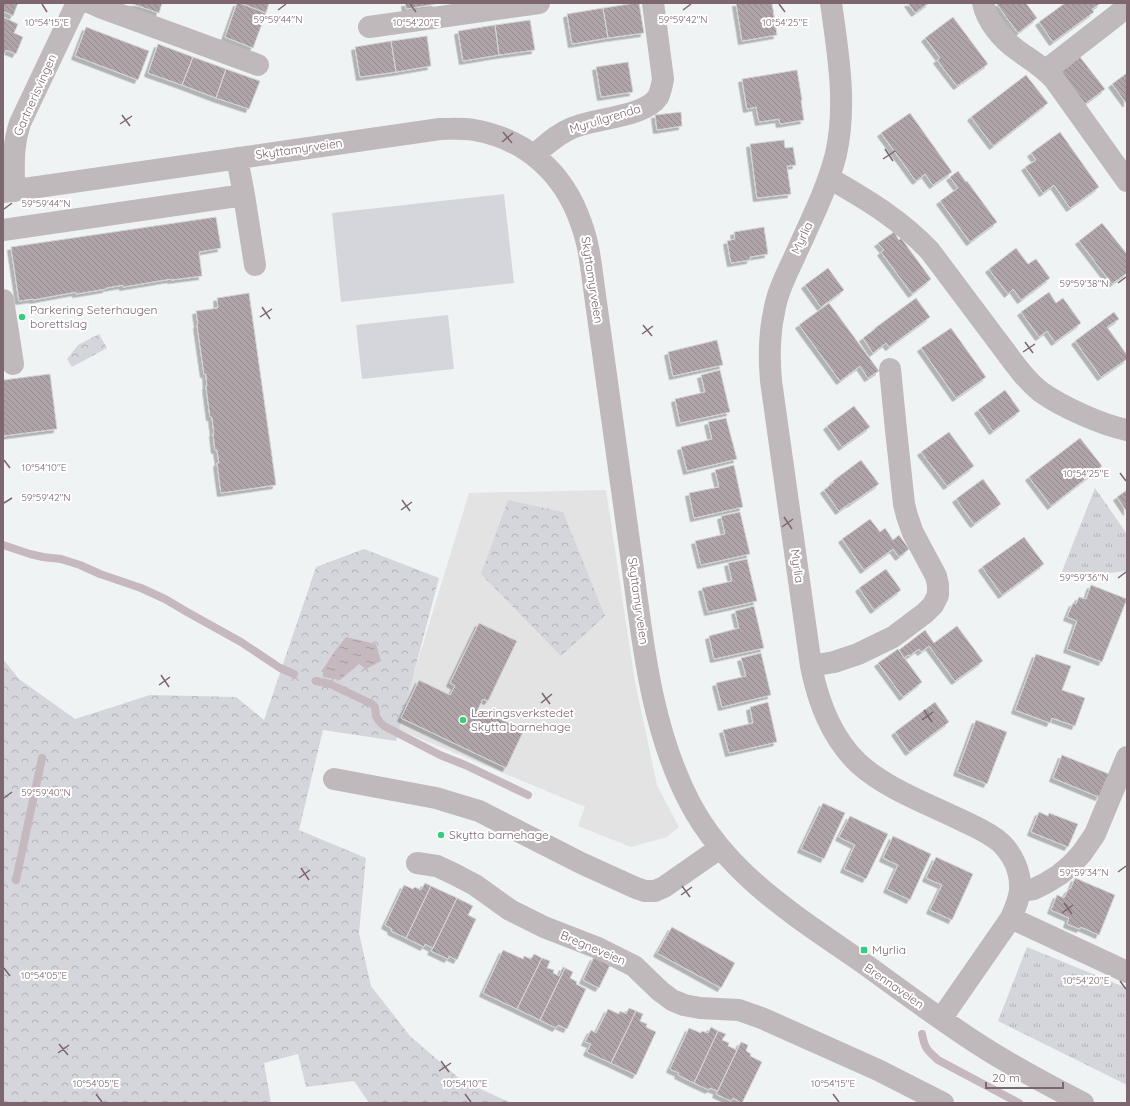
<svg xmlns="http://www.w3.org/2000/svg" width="1130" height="1106" font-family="Quicksand,sans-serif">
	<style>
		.built { fill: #e3e3e4 }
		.grass { fill: url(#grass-tufts) }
		.forest { fill: url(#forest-crowns) }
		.pitch { fill: #d5d6dc }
		.water { fill: url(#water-ripples) }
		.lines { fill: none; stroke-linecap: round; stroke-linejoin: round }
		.stream { stroke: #c5b8be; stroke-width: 8 }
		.building { fill: url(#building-back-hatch); stroke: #d3d4d5; filter: url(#shadow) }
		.minor { stroke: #c0b9bb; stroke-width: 22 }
		.ticks { fill: none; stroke: #7d666d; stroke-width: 1.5 }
		.poi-dot { fill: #38cc80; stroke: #fff; stroke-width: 1.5 }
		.labels { text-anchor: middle; stroke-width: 4; stroke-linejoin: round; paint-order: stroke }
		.street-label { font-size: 12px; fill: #7d666d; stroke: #fff }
		.poi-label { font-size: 12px; fill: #7d666d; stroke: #fff; text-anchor: start }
		.ticks-label { font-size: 10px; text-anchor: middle; fill: #7d666d; stroke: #fff; stroke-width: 4; stroke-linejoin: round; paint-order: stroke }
	</style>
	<defs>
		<pattern id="grass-tufts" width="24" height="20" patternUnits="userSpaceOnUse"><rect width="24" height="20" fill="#d5d6dc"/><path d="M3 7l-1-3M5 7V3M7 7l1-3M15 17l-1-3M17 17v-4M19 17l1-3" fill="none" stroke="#b2b1b7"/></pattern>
		<pattern id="forest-crowns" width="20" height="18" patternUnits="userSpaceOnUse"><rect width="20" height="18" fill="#d5d6dc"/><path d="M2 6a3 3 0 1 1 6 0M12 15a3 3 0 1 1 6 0" fill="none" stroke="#b2b1b7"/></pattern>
		<pattern id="water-ripples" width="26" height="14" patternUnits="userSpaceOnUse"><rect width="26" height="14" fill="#c5b8be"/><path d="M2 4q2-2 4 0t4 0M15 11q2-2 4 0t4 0" fill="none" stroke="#a5999f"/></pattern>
		<pattern id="building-back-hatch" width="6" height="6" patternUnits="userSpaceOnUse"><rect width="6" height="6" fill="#afa4a8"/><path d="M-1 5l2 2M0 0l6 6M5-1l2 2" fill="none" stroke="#94898d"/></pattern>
		<filter id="shadow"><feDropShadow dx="-3.5" dy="3.5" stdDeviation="0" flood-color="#0004"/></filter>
	</defs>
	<rect width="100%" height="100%" fill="#f0f3f4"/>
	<path class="built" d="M 606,490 L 635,682 L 657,785 L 679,827 L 667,837 L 631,847 L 578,826 L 585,807 L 397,729 L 469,493 Z"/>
	<path class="grass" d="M 1095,488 L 1127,534 L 1127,571 L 1059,579 Z
		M 1027,947 L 1127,988 L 1127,1085 L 998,1021 Z"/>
	<path class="forest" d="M 99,334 L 107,348 L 72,367 L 67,359 L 78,345 Z
		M 508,500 L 563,512 L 605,616 L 561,656 L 481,574 Z
		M 364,549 L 439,578 L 396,741 L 323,730 L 299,830 L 366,858 L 359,933 L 371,986 L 410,1036 L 461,1080 L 511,1103 L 369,1103 L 354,1081 L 306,1087 L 298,1054 L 264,1063 L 271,1103 L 3,1103 L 3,659 L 19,679 L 75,719 L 150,695 L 236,697 L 264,720 L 316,567 Z"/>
	<path class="pitch" d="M 504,194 L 514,283 L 341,302 L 332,213 Z
		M 448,315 L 454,369 L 362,379 L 356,325 Z"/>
	<path class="water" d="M 346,637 L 376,644 L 381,661 L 366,669 L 359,664 L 340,680 L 323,677 L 323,669 L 335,651 Z"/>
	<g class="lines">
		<path class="stream" d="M 3,545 L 30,554 L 43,557 L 61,559 L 80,565 L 100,574 L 141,588 L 165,599 L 187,612 L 241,642 L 280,668 L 294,674
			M 316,681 L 330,684 L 372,704 L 375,707 L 376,716 L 379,721 L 384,726 L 440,755 L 465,765 L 528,795
			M 16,880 L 42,758
			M 922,1034 C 925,1049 927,1050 938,1060 L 1019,1103"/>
	</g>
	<path class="building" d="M 3,3 L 18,3 L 13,16 L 3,11 Z
		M 130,3 L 162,3 L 159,13 Z
		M 237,3 L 240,3 L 266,13 L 253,48 L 225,37 Z
		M 240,3 L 269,3 L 266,13 Z
		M 405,3 L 436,3 L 436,4 L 406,9 Z
		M 636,3 L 639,3 L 644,33 L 608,38 L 603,8 Z
		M 736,3 L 772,3 L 777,35 L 742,41 Z
		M 908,3 L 929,3 L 915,13 Z
		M 996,3 L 1026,3 L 1037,18 L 1018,33 Z
		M 1065,3 L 1101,3 L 1092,9 L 1094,12 L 1053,42 L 1039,22 Z
		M 603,8 L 608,38 L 572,44 L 567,14 Z
		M 3,17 L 18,24 L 14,33 L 23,37 L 16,54 L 6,50 L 3,56 Z
		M 953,17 L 988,64 L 957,86 L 937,60 L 940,58 L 925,38 Z
		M 530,20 L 535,50 L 499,55 L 495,25 Z
		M 495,25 L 499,55 L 463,61 L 458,31 Z
		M 86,27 L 149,51 L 138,80 L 75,56 Z
		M 427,36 L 431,66 L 396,72 L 391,41 Z
		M 391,41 L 396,72 L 360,77 L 355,47 Z
		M 158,44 L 193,57 L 182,85 L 148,73 Z
		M 193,57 L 226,69 L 216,98 L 182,85 Z
		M 1080,57 L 1105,89 L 1085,104 L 1061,72 Z
		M 628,62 L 633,92 L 601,97 L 596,67 Z
		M 226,69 L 260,81 L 249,109 L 216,98 Z
		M 797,70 L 802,100 L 801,101 L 804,120 L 780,124 L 779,119 L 759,122 L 756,107 L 747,109 L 742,79 Z
		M 1127,73 L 1127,103 L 1126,103 L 1112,84 Z
		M 1026,75 L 1048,103 L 993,146 L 971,117 Z
		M 681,112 L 682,126 L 657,130 L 655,115 Z
		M 910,113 L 952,172 L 933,185 L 925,174 L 916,181 L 881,133 Z
		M 1060,132 L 1099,187 L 1070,208 L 1054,185 L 1043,193 L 1025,167 L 1036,160 L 1031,153 Z
		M 784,140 L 785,148 L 793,147 L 796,165 L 787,166 L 791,194 L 757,198 L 750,144 Z
		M 958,171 L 966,182 L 967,181 L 997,222 L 970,242 L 940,201 L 958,188 L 950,177 Z
		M 216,217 L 221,248 L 199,252 L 202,276 L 171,280 L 171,279 L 123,287 L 123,285 L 106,288 L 106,289 L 76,294 L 76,292 L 33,300 L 33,299 L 19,301 L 11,247 Z
		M 1102,223 L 1127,254 L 1127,273 L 1112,284 L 1079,241 Z
		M 764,227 L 768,254 L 750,257 L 750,260 L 731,263 L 727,241 L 735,239 L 734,232 Z
		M 894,232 L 899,240 L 901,238 L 931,279 L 912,294 L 881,252 L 884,250 L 878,243 Z
		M 1016,248 L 1028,264 L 1036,259 L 1050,278 L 1021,300 L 1013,289 L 1008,294 L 989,269 Z
		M 828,268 L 844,290 L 821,307 L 805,285 Z
		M 1049,292 L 1056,303 L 1063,298 L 1081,323 L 1055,342 L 1047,331 L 1039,337 L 1021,312 Z
		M 249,293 L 276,485 L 221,493 L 217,463 L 219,463 L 217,450 L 215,450 L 213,433 L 214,433 L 212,417 L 210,417 L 206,386 L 207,386 L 206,374 L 204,374 L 197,325 L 198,324 L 196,311 L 218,308 L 217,298 Z
		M 916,298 L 930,317 L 889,347 L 886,343 L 873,353 L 863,338 L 875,329 L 875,328 Z
		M 829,303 L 879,371 L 868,378 L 860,366 L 840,381 L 799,325 Z
		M 1114,312 L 1119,319 L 1107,327 L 1127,355 L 1127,359 L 1101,377 L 1075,341 Z
		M 951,328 L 986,377 L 956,398 L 921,348 Z
		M 717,340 L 723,365 L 673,376 L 668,352 Z
		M 720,370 L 730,412 L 680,423 L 675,399 L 705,392 L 701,375 Z
		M 50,374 L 57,429 L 3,436 L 3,380 Z
		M 1005,390 L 1020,411 L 993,431 L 978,410 Z
		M 854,406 L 870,427 L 842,447 L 827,426 Z
		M 726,418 L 737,459 L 687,471 L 681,447 L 712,439 L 708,422 Z
		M 949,432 L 974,466 L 947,486 L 921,452 Z
		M 1080,438 L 1102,466 L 1051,506 L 1029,477 Z
		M 861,460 L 879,484 L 850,504 L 850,503 L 839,511 L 824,490 L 834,482 L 833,481 Z
		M 734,465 L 743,507 L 694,518 L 689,493 L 719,487 L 715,470 Z
		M 983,479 L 1001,504 L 974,524 L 956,499 Z
		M 1127,490 L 1127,512 L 1117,497 Z
		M 740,512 L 750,554 L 701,565 L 695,541 L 725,534 L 721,516 Z
		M 870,519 L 880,532 L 885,528 L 893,540 L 899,535 L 909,549 L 899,557 L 893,549 L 864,570 L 842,539 Z
		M 1024,537 L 1044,564 L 1002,595 L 982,567 Z
		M 747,559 L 757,601 L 708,612 L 702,588 L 732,581 L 728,563 Z
		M 886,569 L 901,590 L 874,610 L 859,588 Z
		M 1091,585 L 1127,599 L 1102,662 L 1067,649 L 1077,621 L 1067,617 L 1073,603 L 1076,604 L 1079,597 L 1086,599 Z
		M 754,606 L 764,648 L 714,659 L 709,636 L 739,628 L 735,611 Z
		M 479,623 L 517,641 L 488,701 L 483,699 L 478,709 L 524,730 L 506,768 L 401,718 L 419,680 L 450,695 L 455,686 L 450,683 Z
		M 957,626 L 983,661 L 955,681 L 929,646 L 921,652 L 919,649 L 909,656 L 908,655 L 904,658 L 899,650 L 925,630 L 934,643 Z
		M 898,649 L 922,682 L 903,697 L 878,663 Z
		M 761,653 L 771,695 L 722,707 L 716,683 L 746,676 L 741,658 Z
		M 1036,654 L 1071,666 L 1062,690 L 1085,698 L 1075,726 L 1052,718 L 1050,723 L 1015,710 Z
		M 768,702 L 777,742 L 729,753 L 723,730 L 753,723 L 750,707 Z
		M 935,702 L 949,722 L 909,752 L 895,732 Z
		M 976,720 L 1007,732 L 987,784 L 957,772 Z
		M 1062,755 L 1109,774 L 1099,797 L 1053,778 Z
		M 823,803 L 845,813 L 824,859 L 801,849 Z
		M 1039,812 L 1048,816 L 1049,813 L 1078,824 L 1068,847 L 1031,832 Z
		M 850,816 L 888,834 L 866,879 L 844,869 L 855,845 L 839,837 Z
		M 893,836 L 931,854 L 910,900 L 887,889 L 898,865 L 883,858 Z
		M 936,857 L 973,874 L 952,920 L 930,910 L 942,885 L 926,878 Z
		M 1075,878 L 1115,895 L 1099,935 L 1081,927 L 1080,929 L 1067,924 L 1069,918 L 1051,910 L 1057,895 L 1064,898 L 1068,890 L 1071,888 Z
		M 425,883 L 431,886 L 406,938 L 391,931 L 392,929 L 385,925 L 404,885 L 413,889 L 415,887 L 421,890 Z
		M 431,886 L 457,898 L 433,948 L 425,944 L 424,947 L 406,938 Z
		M 457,898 L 473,906 L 468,915 L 476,919 L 457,960 L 449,956 L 448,959 L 431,951 L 433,948 Z
		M 672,927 L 735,963 L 721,988 L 657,953 Z
		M 503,950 L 523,959 L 524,956 L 531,959 L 534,954 L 542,958 L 517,1009 L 483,993 Z
		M 594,957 L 610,965 L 599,988 L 583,980 Z
		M 542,958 L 550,961 L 547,968 L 554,970 L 553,973 L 559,976 L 563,967 L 565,968 L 540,1020 L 517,1009 Z
		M 565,968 L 573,972 L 570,978 L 577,982 L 576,984 L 586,989 L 567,1029 L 558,1025 L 556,1028 L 540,1020 Z
		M 629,1008 L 636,1011 L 611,1063 L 587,1052 L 591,1044 L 585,1042 L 591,1030 L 596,1033 L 608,1009 L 619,1014 L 620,1011 L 626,1014 Z
		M 636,1011 L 643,1014 L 640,1021 L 647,1024 L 646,1027 L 656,1032 L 636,1075 L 611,1063 Z
		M 711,1027 L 718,1031 L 694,1083 L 678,1075 L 679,1073 L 670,1069 L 689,1028 L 701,1033 L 702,1031 L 708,1033 Z
		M 718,1031 L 726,1034 L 722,1040 L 729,1043 L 728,1046 L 737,1050 L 718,1091 L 710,1088 L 709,1090 L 694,1083 Z
		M 741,1042 L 748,1045 L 746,1051 L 751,1054 L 750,1056 L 762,1062 L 742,1103 L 733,1098 L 731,1101 L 716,1094 Z"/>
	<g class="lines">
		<path class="minor" d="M 91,3 L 102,8 L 258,65
			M 831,3 C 838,53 847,104 836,154 C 827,190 809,224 794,258 C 786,275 777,293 774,312 C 769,335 769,358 771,381 L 811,666 C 818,702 831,737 858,763 C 885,788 926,803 959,819 C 973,826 989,832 1001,843 C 1013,855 1021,872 1020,890 C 1019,900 1015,909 1011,918 L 941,1019
			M 983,3 C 987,22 1002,39 1017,50 C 1031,60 1042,66 1054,79 L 1127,181
			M 369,27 L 539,3
			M 1046,70 L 1113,18 L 1123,10 L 1126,3
			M 534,155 C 546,145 557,134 572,128 C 594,118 645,117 658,97 C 661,91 662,85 663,79 L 653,3
			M 237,158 L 244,195 L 255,265
			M 829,178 C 866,199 901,220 930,251 C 952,280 974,310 996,339 C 1010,357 1023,378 1041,392 C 1062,407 1102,425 1127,430
			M 14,191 C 14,166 12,147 20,123 L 77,3
			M 3,192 L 440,129 C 451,129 462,128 474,130 C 526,139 564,173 581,223 C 589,244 591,266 594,288 C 606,375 618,462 630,548 C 642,634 649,725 690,803 C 729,877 799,918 866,965 C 902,991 938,1018 975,1042 C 1010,1065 1046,1084 1083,1103
			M 3,230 L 244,195
			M 3,300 L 13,364
			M 811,666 L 834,662 L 858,654 L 893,637 L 925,613 L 933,605 L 938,595 L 938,585 L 936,576 L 913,533 L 907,516 L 904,504 L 896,430 L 890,369
			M 334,779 L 436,798 L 459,805 L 479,811 L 581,863 L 636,888 L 645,891 L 655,891 L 664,887 L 720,848
			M 417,863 L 437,866 L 454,874 L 475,885 L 510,910 L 544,927 L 598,948 L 634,966 L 660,991 L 672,1000 L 684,1005 L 700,1008 L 739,1010 L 764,1019 L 878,1070 L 943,1103
			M 1020,891 L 1034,889 L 1046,883 L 1059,875 L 1071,865 L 1082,853 L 1095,834 L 1127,757
			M 1011,918 L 1127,972"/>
	</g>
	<path class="ticks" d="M 42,4 L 47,12M 410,4 L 416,12M 779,4 L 785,12M 278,10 L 286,4M 683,10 L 691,4M 122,115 L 130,126M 120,124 L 132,116M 503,132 L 512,143M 502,142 L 513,133M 885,149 L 893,161M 883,159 L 895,151M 4,209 L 12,203M 1118,283 L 1126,277M 262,307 L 270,319M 260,317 L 272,309M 643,325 L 652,336M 642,334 L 653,326M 1025,342 L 1033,353M 1023,352 L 1035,344M 4,460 L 10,468M 1120,473 L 1126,481M 402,500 L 410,511M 4,503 L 12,498M 401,510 L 412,502M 784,517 L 792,529M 782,527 L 793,519M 1118,578 L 1126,572M 161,675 L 169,687M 159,685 L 170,677M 542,693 L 550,704M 541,703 L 552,694M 924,710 L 932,722M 922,720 L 933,712M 4,798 L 12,792M 301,868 L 309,880M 1118,872 L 1126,866M 299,878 L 310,870M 682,886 L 690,897M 681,895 L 692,887M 1064,903 L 1072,914M 1062,913 L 1073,905M 4,968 L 10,976M 1120,981 L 1126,989M 59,1044 L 68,1055M 58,1053 L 69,1045M 441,1061 L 449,1072M 439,1071 L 451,1063M 96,1094 L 102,1102M 465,1094 L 471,1102M 833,1094 L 839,1102"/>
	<g class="poi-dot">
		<circle cx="22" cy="317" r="4"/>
		<circle cx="463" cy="720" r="4"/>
		<circle cx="441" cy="835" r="4"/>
		<rect x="860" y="946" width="8" height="8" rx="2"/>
	</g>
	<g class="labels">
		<g class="street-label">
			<text transform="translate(35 95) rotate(-66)" y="4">Gartnerisvingen</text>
			<text transform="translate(605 119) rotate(-17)" y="4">Myrullgrenda</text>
			<text transform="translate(299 149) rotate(-8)" y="4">Skyttamyrveien</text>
			<text transform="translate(802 238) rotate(-65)" y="4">Myrlia</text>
			<text transform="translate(592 280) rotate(81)" y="4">Skyttamyrveien</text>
			<text transform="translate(797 566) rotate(82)" y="4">Myrlia</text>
			<text transform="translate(638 601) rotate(82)" y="4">Skyttamyrveien</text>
			<text transform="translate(593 948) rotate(23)" y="4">Bregneveien</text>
			<text transform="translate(894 986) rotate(35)" y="4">Brennaveien</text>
		</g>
		<g class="poi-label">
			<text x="30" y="314">Parkering Seterhaugen<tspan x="30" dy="14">borettslag</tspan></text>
			<text x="471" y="717">Læringsverkstedet<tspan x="471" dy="14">Skytta barnehage</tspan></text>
			<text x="449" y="839">Skytta barnehage</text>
			<text x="872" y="954">Myrlia</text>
		</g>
	</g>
	<g class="ticks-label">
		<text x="278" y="23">59°59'44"N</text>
		<text x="683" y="23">59°59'42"N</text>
		<text x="47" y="26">10°54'15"E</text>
		<text x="416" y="26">10°54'20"E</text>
		<text x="785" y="26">10°54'25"E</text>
		<text x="46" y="207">59°59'44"N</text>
		<text x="1084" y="287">59°59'38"N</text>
		<text x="44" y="471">10°54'10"E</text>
		<text x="1086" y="477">10°54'25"E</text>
		<text x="46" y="501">59°59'42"N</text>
		<text x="1084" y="581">59°59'36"N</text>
		<text x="46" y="796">59°59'40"N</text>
		<text x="1084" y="876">59°59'34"N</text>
		<text x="44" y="979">10°54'05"E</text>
		<text x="1086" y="984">10°54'20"E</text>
		<text x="96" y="1087">10°54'05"E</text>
		<text x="465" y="1087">10°54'10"E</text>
		<text x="833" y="1087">10°54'15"E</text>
	</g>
	<rect width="1130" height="1106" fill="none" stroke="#7d666d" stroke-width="8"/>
	<path d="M986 1082v6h77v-6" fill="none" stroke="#7d666d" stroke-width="2"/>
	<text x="992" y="1082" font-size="12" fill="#7d666d" stroke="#ffffff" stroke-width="3" paint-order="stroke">20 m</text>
</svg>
